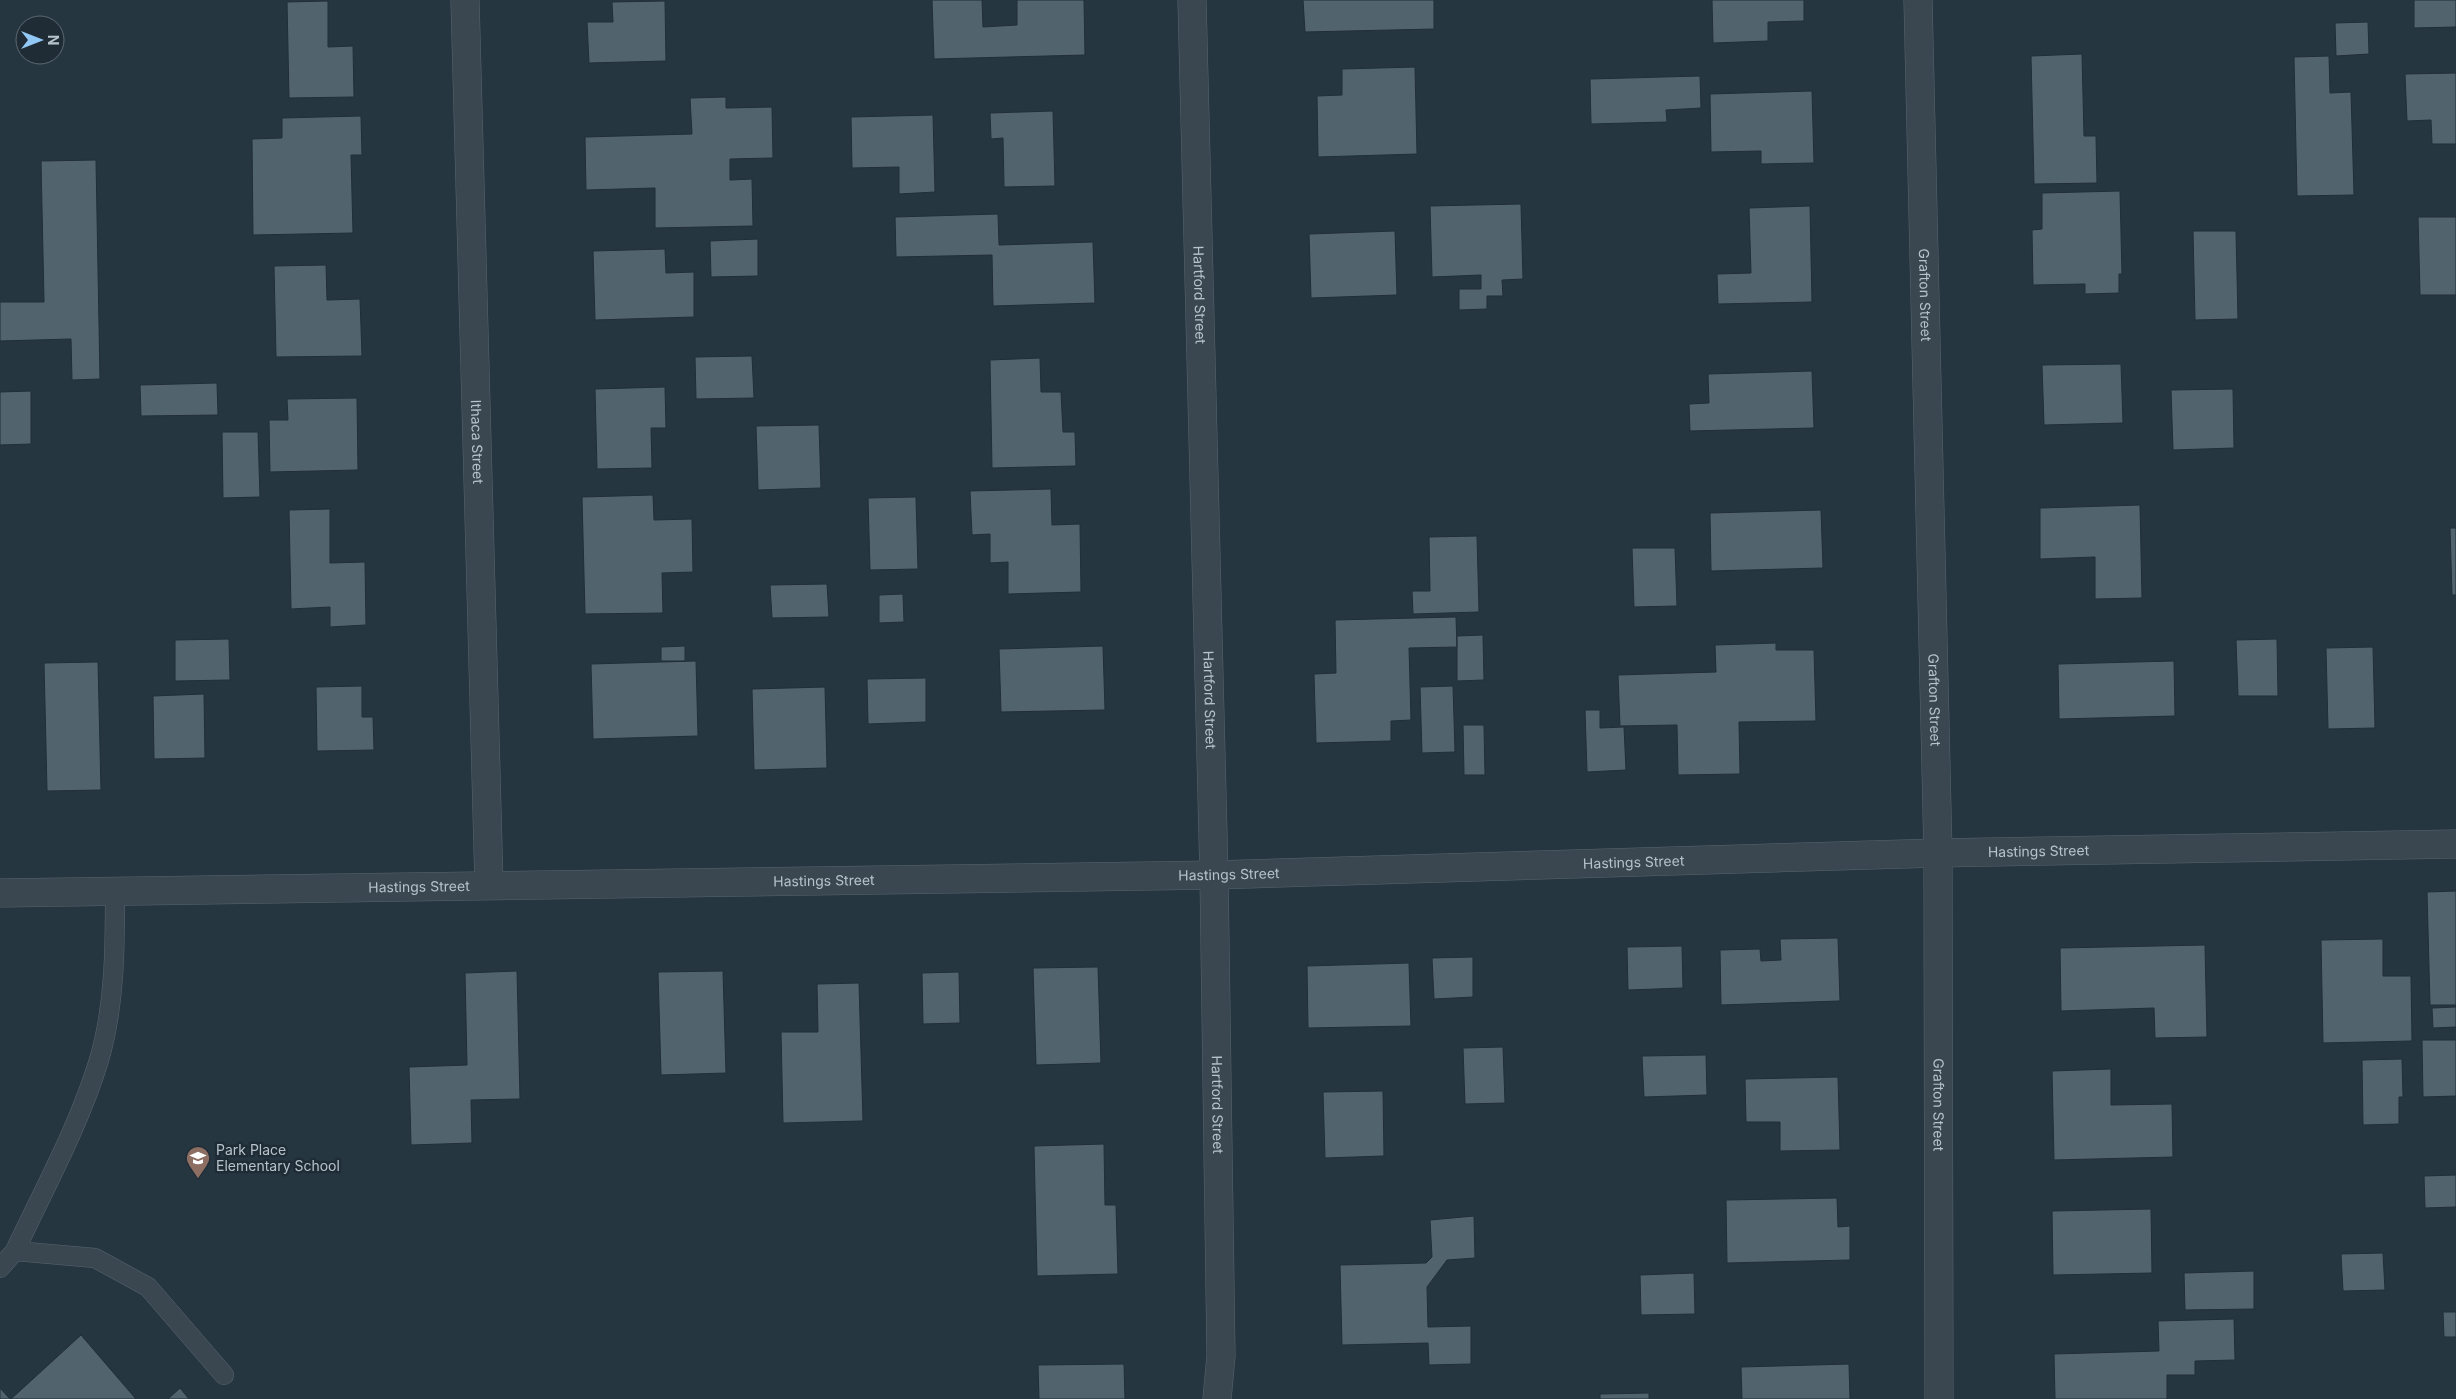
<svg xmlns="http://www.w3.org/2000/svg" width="2456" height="1399" font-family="Inter,sans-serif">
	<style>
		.building { fill: #51636d; stroke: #212e38 }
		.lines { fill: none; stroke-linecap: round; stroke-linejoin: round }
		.service-casing { stroke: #58656e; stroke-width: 20 }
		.minor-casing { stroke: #58656e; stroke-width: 29 }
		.service { stroke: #3a4750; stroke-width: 19 }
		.minor { stroke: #3a4750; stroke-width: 28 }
		.labels { text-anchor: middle; stroke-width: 5; stroke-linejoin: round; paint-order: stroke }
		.street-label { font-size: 14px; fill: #b7c2cb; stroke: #1f2c36 }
		.poi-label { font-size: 14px; fill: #b7c2cb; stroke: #1f2c36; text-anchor: start }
	</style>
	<rect width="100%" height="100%" fill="#263641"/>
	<path class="building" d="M 932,0 L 982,0 L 983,27 L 1017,25 L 1017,0 L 1084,0 L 1085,55 L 934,59 Z
		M 1303,0 L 1434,0 L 1434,29 L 1305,32 Z
		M 1712,0 L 1804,0 L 1804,21 L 1768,22 L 1768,41 L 1713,43 Z
		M 2414,0 L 2456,0 L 2456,27 L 2414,28 Z
		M 328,1 L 328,47 L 353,46 L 354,97 L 289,98 L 287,2 Z
		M 665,1 L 666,61 L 589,63 L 587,22 L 613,22 L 612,2 Z
		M 2368,22 L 2369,54 L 2336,56 L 2335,23 Z
		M 2082,54 L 2084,136 L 2096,136 L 2097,183 L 2034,184 L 2031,56 Z
		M 2329,56 L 2330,93 L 2351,92 L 2354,195 L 2297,196 L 2294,57 Z
		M 1415,67 L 1417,154 L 1318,157 L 1317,96 L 1342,95 L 1342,69 Z
		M 2456,73 L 2456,144 L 2432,144 L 2431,120 L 2407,121 L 2405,74 Z
		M 1700,76 L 1701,108 L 1666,110 L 1667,122 L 1591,124 L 1590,79 Z
		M 1812,91 L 1814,163 L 1761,164 L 1761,151 L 1711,152 L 1710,94 Z
		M 726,97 L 726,108 L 772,107 L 773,158 L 730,159 L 730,180 L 752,179 L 753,226 L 655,228 L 655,188 L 586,190 L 585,137 L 692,134 L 690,98 Z
		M 1053,111 L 1055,186 L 1004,187 L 1003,138 L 991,139 L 990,113 Z
		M 933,115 L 935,192 L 899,194 L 899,167 L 852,168 L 851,117 Z
		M 361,116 L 362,155 L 351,155 L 353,233 L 253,235 L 252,139 L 282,138 L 282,118 Z
		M 96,160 L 100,379 L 72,380 L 71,339 L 0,341 L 0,302 L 44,302 L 41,161 Z
		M 2120,191 L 2122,274 L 2119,274 L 2119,293 L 2085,294 L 2085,284 L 2033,285 L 2032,230 L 2042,229 L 2042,193 Z
		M 1521,204 L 1523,279 L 1502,280 L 1503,296 L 1487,296 L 1487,309 L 1459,310 L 1459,289 L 1481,289 L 1481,275 L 1432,277 L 1430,206 Z
		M 1810,206 L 1812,302 L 1718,304 L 1717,274 L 1751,273 L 1749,208 Z
		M 998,214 L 999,245 L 1093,242 L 1095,303 L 993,306 L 992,255 L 896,257 L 895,217 Z
		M 2418,217 L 2456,217 L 2456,295 L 2420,295 Z
		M 1395,231 L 1397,295 L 1311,298 L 1309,234 Z
		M 2193,231 L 2236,231 L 2238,319 L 2195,320 Z
		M 758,239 L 758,276 L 711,277 L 710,241 Z
		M 665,249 L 666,273 L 694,272 L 694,317 L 595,320 L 593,251 Z
		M 326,265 L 327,300 L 360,299 L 362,356 L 276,357 L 274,266 Z
		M 752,356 L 754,398 L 696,399 L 695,357 Z
		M 1040,358 L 1041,392 L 1061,392 L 1063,432 L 1075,432 L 1076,466 L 992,468 L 990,360 Z
		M 2121,364 L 2123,423 L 2044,425 L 2042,365 Z
		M 1812,371 L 1814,428 L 1690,431 L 1689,404 L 1709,403 L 1708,374 Z
		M 217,383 L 218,415 L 141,416 L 140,385 Z
		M 665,387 L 666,428 L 651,428 L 652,468 L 597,469 L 595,389 Z
		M 2233,389 L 2234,448 L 2173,450 L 2171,390 Z
		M 31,391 L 31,444 L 0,445 L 0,392 Z
		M 357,398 L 358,470 L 270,472 L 269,420 L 288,420 L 287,399 Z
		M 819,425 L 821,488 L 758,490 L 756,426 Z
		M 222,432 L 258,432 L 260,497 L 223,498 Z
		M 1051,489 L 1052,525 L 1080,524 L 1081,592 L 1008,594 L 1008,562 L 990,563 L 990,534 L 972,535 L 970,491 Z
		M 653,495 L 654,520 L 692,519 L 693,572 L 662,573 L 663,613 L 585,614 L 582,497 Z
		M 916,497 L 918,569 L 870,570 L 868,498 Z
		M 2140,505 L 2142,598 L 2095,599 L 2095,557 L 2040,559 L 2040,508 Z
		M 330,509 L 330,563 L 365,562 L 366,625 L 330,627 L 330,607 L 291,609 L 289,510 Z
		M 1821,510 L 1823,568 L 1711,571 L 1710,513 Z
		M 2450,528 L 2456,528 L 2456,595 L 2452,595 Z
		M 1477,536 L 1479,612 L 1413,614 L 1412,591 L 1430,591 L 1429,537 Z
		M 1632,548 L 1675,548 L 1677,606 L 1634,607 Z
		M 827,584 L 829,617 L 772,618 L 770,585 Z
		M 903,594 L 904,622 L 879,623 L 879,595 Z
		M 1456,617 L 1457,647 L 1409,648 L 1411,720 L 1391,721 L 1391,741 L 1316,743 L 1314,674 L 1336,673 L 1335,620 Z
		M 1483,635 L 1484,680 L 1457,681 L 1457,636 Z
		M 229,639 L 230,680 L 175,681 L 175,640 Z
		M 2277,639 L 2278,696 L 2238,696 L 2236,640 Z
		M 1776,643 L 1776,650 L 1814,650 L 1816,721 L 1739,722 L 1740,774 L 1678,775 L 1677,725 L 1620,726 L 1618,675 L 1716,672 L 1715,645 Z
		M 685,646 L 685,661 L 661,661 L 661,647 Z
		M 1103,646 L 1105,710 L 1001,712 L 999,649 Z
		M 2373,647 L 2375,728 L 2328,729 L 2326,648 Z
		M 696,661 L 698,736 L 593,739 L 591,664 Z
		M 2174,661 L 2175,716 L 2059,719 L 2058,664 Z
		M 98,662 L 101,790 L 47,791 L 44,663 Z
		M 926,678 L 926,722 L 868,724 L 867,679 Z
		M 362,686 L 362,717 L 373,717 L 374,750 L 317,751 L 316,687 Z
		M 1453,686 L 1455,752 L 1422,753 L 1420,687 Z
		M 825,687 L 827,768 L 754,770 L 752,689 Z
		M 204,694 L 205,758 L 154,759 L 153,696 Z
		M 1585,710 L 1600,710 L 1600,728 L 1624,727 L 1626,770 L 1587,772 Z
		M 1463,725 L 1484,725 L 1485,775 L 1464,775 Z
		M 2456,891 L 2456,1005 L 2430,1005 L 2427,892 Z
		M 1838,938 L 1840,1001 L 1721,1005 L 1720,950 L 1760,949 L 1761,961 L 1781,960 L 1780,939 Z
		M 2383,939 L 2383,976 L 2411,976 L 2412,1041 L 2323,1043 L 2321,940 Z
		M 2205,945 L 2207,1037 L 2155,1038 L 2154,1008 L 2061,1011 L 2060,948 Z
		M 1682,946 L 1683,988 L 1628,990 L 1627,947 Z
		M 1473,957 L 1473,997 L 1434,999 L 1432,958 Z
		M 1409,963 L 1411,1026 L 1308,1028 L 1307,966 Z
		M 1098,967 L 1101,1063 L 1036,1065 L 1033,968 Z
		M 517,971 L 520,1099 L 471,1100 L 472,1143 L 411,1145 L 409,1067 L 467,1065 L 465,973 Z
		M 723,971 L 726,1073 L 661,1075 L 658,972 Z
		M 959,972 L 960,1023 L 923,1024 L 922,973 Z
		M 859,983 L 863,1121 L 783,1123 L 781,1032 L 818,1032 L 817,984 Z
		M 2456,1007 L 2456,1027 L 2433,1028 L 2432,1008 Z
		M 2422,1040 L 2456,1040 L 2456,1096 L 2423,1097 Z
		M 1503,1047 L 1505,1103 L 1465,1104 L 1463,1048 Z
		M 1706,1055 L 1707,1095 L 1644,1097 L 1642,1056 Z
		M 2402,1059 L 2403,1097 L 2399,1097 L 2399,1124 L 2363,1125 L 2362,1060 Z
		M 2111,1069 L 2111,1105 L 2172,1104 L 2173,1157 L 2054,1160 L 2052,1071 Z
		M 1838,1077 L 1840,1150 L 1780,1151 L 1780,1122 L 1746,1122 L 1745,1079 Z
		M 1383,1091 L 1384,1156 L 1325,1158 L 1323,1092 Z
		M 1104,1144 L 1105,1205 L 1116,1205 L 1118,1274 L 1037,1276 L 1034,1146 Z
		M 2456,1175 L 2456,1207 L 2425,1208 L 2424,1176 Z
		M 1837,1198 L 1838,1227 L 1850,1226 L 1850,1260 L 1727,1263 L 1726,1200 Z
		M 2151,1209 L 2152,1273 L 2053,1275 L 2052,1211 Z
		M 1474,1216 L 1475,1258 L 1447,1260 L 1427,1287 L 1428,1327 L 1471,1326 L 1471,1364 L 1429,1365 L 1428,1343 L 1342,1345 L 1340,1265 L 1426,1263 L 1432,1257 L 1430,1220 Z
		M 2383,1253 L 2385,1290 L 2343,1291 L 2341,1254 Z
		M 2254,1271 L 2254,1309 L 2185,1310 L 2184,1273 Z
		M 1694,1273 L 1695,1314 L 1641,1315 L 1640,1275 Z
		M 2443,1312 L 2456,1312 L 2456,1337 L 2444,1337 Z
		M 2234,1319 L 2235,1360 L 2195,1361 L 2195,1375 L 2167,1375 L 2167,1399 L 2055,1399 L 2054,1354 L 2159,1351 L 2158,1321 Z
		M 81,1335 L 136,1399 L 11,1399 Z
		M 1124,1364 L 1125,1399 L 1039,1399 L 1038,1365 Z
		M 1849,1364 L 1850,1399 L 1742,1399 L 1741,1367 Z
		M 0,1388 L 10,1399 L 0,1399 Z
		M 180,1388 L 189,1399 L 168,1399 Z
		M 1649,1393 L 1649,1399 L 1600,1399 L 1600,1394 Z"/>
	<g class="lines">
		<g class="service-casing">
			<path id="service" d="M 15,1251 C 44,1189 79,1126 99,1060 C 115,1006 115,947 115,891
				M 0,1268 L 15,1251 L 95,1258 L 148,1287 L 224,1375"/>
		</g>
		<g class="minor-casing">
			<g id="minor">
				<path id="s1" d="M 465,0 L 489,885"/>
				<path id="s2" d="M 1192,0 L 1214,875 L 1221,1356 L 1217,1399"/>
				<path id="s3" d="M 1918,0 L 1938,853 L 1939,1399"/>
				<path id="s4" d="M 0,893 L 1214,875 L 1938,853 L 2456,844"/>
			</g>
		</g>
		<use href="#service" class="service"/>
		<use href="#minor" class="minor"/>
	</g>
	<defs>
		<g id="school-pin" transform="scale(1.25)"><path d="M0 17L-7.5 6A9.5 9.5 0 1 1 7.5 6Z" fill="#8d6e63" stroke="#1f2c36"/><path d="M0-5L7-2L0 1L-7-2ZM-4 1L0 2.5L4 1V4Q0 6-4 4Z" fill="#fff"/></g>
	</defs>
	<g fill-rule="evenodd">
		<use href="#school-pin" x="198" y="1158"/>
	</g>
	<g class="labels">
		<g class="street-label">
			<text dy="5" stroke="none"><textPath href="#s2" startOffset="295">Hartford Street</textPath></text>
			<text dy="5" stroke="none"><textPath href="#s3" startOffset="295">Grafton Street</textPath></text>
			<text dy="5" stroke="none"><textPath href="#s1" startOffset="442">Ithaca Street</textPath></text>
			<text dy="5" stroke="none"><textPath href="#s3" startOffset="700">Grafton Street</textPath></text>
			<text dy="5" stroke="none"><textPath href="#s2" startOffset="700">Hartford Street</textPath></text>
			<text dy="5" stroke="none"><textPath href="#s4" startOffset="2039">Hastings Street</textPath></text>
			<text dy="5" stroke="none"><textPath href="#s4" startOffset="1634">Hastings Street</textPath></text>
			<text dy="5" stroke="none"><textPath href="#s4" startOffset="1229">Hastings Street</textPath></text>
			<text dy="5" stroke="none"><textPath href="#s4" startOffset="824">Hastings Street</textPath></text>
			<text dy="5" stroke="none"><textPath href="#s4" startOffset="419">Hastings Street</textPath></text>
			<text dy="5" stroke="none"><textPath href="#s2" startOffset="1105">Hartford Street</textPath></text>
			<text dy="5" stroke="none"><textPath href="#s3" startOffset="1105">Grafton Street</textPath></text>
		</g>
		<g class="poi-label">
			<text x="216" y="1155">Park Place<tspan x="216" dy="16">Elementary School</tspan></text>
		</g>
	</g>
	<g transform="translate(40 40) rotate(90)"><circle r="24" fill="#1f2c36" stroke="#5c6872"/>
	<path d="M0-4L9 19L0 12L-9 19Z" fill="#91c8f6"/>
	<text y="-8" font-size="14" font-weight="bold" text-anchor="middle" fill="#b7c2cb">N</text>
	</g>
</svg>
